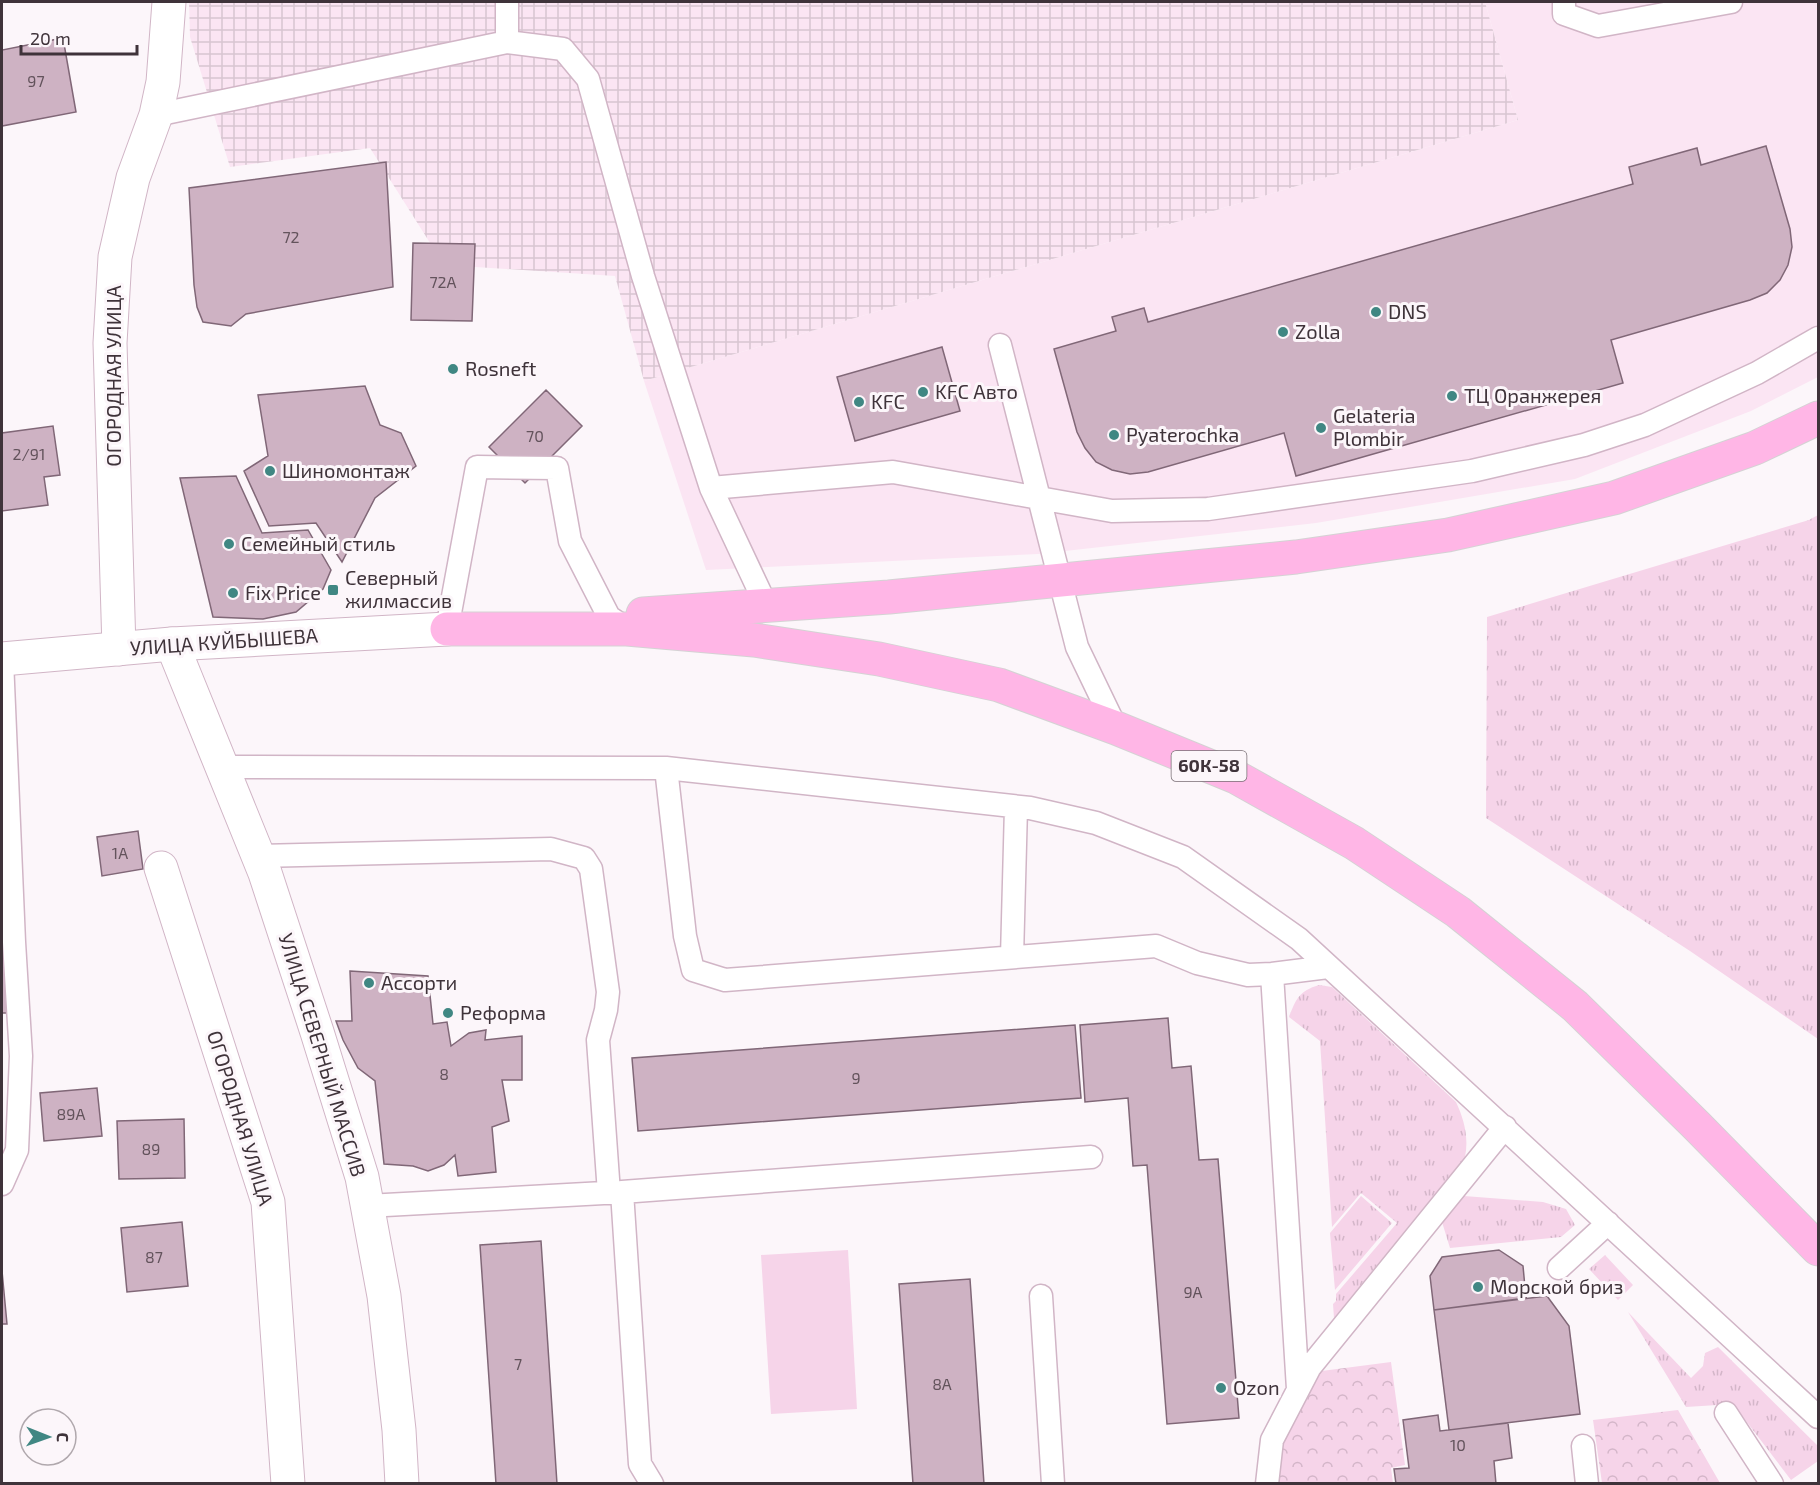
<svg xmlns="http://www.w3.org/2000/svg" width="1820" height="1485" font-family="'Exo 2',sans-serif">
	<style>
		.built { fill: #fbe5f3 }
		.industrial { fill: url(#industrial-grid) }
		.grass { fill: url(#grass-tufts) }
		.forest { fill: url(#forest-crowns) }
		.pitch { fill: #f6d4e9 }
		.building { fill: #ceb2c3; stroke: #806777; stroke-width: 1.5 }
		.lines { fill: none; stroke-linecap: round; stroke-linejoin: round }
		.service-casing { stroke: #d1b5c6; stroke-width: 25 }
		.minor-casing { stroke: #d1b5c6; stroke-width: 35 }
		.tertiary-casing { stroke: #d1b5c6; stroke-width: 35 }
		.secondary-casing { stroke: #d1b5c6; stroke-width: 35 }
		.trunk-casing { stroke: #d5d2d4; stroke-width: 35 }
		.service { stroke: #fff; stroke-width: 22 }
		.minor { stroke: #fff; stroke-width: 33 }
		.tertiary { stroke: #fff; stroke-width: 33 }
		.secondary { stroke: #fff; stroke-width: 33 }
		.trunk { stroke: #ffb6e6; stroke-width: 33 }
		.poi-dot { fill: #408783; stroke: #fcf6fa; stroke-width: 2 }
		.labels { text-anchor: middle; stroke-width: 6; stroke-linejoin: round; paint-order: stroke }
		.number-label { font-size: 16px; fill: #63535c }
		.shield { fill: #fcf6fa; stroke: #786e74; stroke-width: 1.5 }
		.shield-label { font-size: 18px; font-weight: bold; fill: #3f333a }
		.poi-label { font-size: 20px; fill: #3f333a; stroke: #fcf6fa; text-anchor: start }
		.street-label { font-size: 20px; fill: #3f333a; stroke: #fcf6fa }
	</style>
	<defs>
		<pattern id="industrial-grid" width="8" height="8" patternUnits="userSpaceOnUse" patternTransform="scale(1.5)"><rect width="8" height="8" fill="#fbe5f3"/><path d="M0 4h8M4 0v8" fill="none" stroke="#d8c5d1"/></pattern>
		<pattern id="grass-tufts" width="24" height="20" patternUnits="userSpaceOnUse" patternTransform="scale(1.5)"><rect width="24" height="20" fill="#f6d4e9"/><path d="M3 7l-1-3M5 7V3M7 7l1-3M15 17l-1-3M17 17v-4M19 17l1-3" fill="none" stroke="#d4b6c9"/></pattern>
		<pattern id="forest-crowns" width="20" height="18" patternUnits="userSpaceOnUse" patternTransform="scale(1.5)"><rect width="20" height="18" fill="#f6d4e9"/><path d="M2 6a3 3 0 1 1 6 0M12 15a3 3 0 1 1 6 0" fill="none" stroke="#d4b6c9"/></pattern>
	</defs>
	<rect width="100%" height="100%" fill="#fcf6fa"/>
	<path class="built" d="M 1485,2 L 1818,2 L 1818,377 L 1751,411 L 1575,479 L 1316,523 L 1038,554 L 706,570 L 644,381 L 1518,120 Z"/>
	<path class="industrial" d="M 189,2 L 1485,2 L 1518,120 L 644,381 L 615,276 L 444,265 L 370,148 L 230,167 L 190,37 Z"/>
	<path class="grass" d="M 1818,515 L 1818,1039 L 1690,951 L 1486,818 L 1487,617 L 1809,520 Z
		M 1319,985 L 1332,987 L 1456,1102 C 1464,1119 1469,1138 1465,1157 L 1334,1318 L 1333,1304 L 1336,1301 L 1336,1294 L 1397,1223 L 1361,1193 L 1332,1227 L 1320,1041 L 1289,1017 C 1296,999 1299,991 1319,985 Z
		M 1361,1196 L 1392,1223 L 1335,1290 L 1330,1233 Z
		M 1464,1196 L 1543,1202 L 1566,1209 L 1575,1225 L 1561,1237 L 1450,1248 L 1442,1222 Z
		M 1605,1255 L 1633,1285 L 1618,1300 L 1589,1269 Z
		M 1628,1312 L 1691,1378 L 1703,1366 L 1705,1353 L 1718,1347 L 1818,1446 L 1818,1461 L 1791,1480 L 1733,1404 L 1686,1407 Z"/>
	<path class="forest" d="M 1391,1362 L 1405,1465 L 1391,1468 L 1393,1483 L 1275,1484 L 1279,1444 L 1314,1372 Z
		M 1678,1410 L 1720,1483 L 1602,1483 L 1593,1420 Z"/>
	<path class="pitch" d="M 848,1250 L 857,1409 L 771,1414 L 761,1255 Z"/>
	<path class="building" d="M 63,38 L 76,112 L 2,126 L 2,50 Z
		M 1766,146 L 1790,229 L 1792,247 L 1788,265 L 1780,280 L 1767,293 L 1750,300 L 1611,340 L 1623,383 L 1296,476 L 1284,433 L 1148,472 L 1130,474 L 1112,470 L 1096,462 L 1085,448 L 1077,432 L 1054,349 L 1116,331 L 1112,317 L 1144,308 L 1148,322 L 1633,184 L 1629,167 L 1697,148 L 1701,165 Z
		M 386,162 L 393,287 L 246,314 L 231,326 L 203,322 L 197,307 L 194,285 L 189,188 Z
		M 413,243 L 475,244 L 472,321 L 411,320 Z
		M 942,347 L 960,411 L 855,441 L 837,377 Z
		M 365,386 L 380,425 L 401,433 L 416,466 L 375,498 L 342,562 L 316,523 L 269,526 L 244,471 L 268,456 L 258,395 Z
		M 546,390 L 582,426 L 525,483 L 489,447 Z
		M 53,426 L 60,475 L 44,477 L 48,505 L 2,511 L 2,433 Z
		M 236,476 L 262,533 L 308,530 L 331,570 L 323,589 L 296,612 L 263,619 L 213,617 L 180,478 Z
		M 138,831 L 143,869 L 102,876 L 97,837 Z
		M 2,967 L 8,967 L 11,1013 L 2,1013 Z
		M 350,971 L 428,976 L 433,1024 L 447,1022 L 451,1046 L 469,1033 L 486,1030 L 485,1040 L 522,1036 L 522,1080 L 502,1080 L 509,1121 L 492,1127 L 496,1172 L 458,1176 L 455,1155 L 444,1165 L 428,1171 L 413,1166 L 384,1164 L 375,1081 L 358,1068 L 343,1040 L 336,1021 L 352,1021 Z
		M 1168,1018 L 1172,1068 L 1191,1066 L 1199,1160 L 1218,1159 L 1239,1418 L 1167,1424 L 1147,1165 L 1133,1166 L 1128,1098 L 1085,1102 L 1080,1025 Z
		M 1075,1025 L 1081,1098 L 638,1131 L 632,1058 Z
		M 97,1088 L 102,1136 L 44,1141 L 40,1093 Z
		M 184,1119 L 185,1178 L 119,1179 L 117,1121 Z
		M 182,1222 L 188,1286 L 127,1292 L 121,1228 Z
		M 541,1241 L 557,1484 L 496,1484 L 480,1245 Z
		M 1499,1250 L 1523,1266 L 1526,1298 L 1434,1310 L 1430,1276 L 1442,1257 Z
		M 2,1271 L 7,1324 L 2,1324 Z
		M 970,1279 L 984,1484 L 913,1484 L 899,1284 Z
		M 1547,1296 L 1569,1326 L 1580,1414 L 1449,1430 L 1434,1310 Z
		M 1438,1415 L 1440,1431 L 1508,1423 L 1512,1458 L 1494,1461 L 1496,1484 L 1396,1484 L 1394,1469 L 1409,1468 L 1403,1420 Z"/>
	<g class="lines">
		<g class="service-casing">
			<path id="service" d="M 507,2 L 507,42
				M 1564,2 L 1564,14 L 1598,26 L 1731,2
				M 156,115 L 507,42 L 563,49 L 588,79 L 643,276 L 711,488 L 766,605
				M 1000,345 L 1077,647 L 1116,728
				M 711,488 L 893,472 L 1112,511 L 1208,509 L 1472,471 L 1584,445 L 1645,425 L 1757,373 L 1818,338
				M 447,629 L 477,467 L 557,468 L 570,541 L 609,617 L 627,629
				M 2,660 L 14,942 L 21,1056 L 17,1150 L 2,1184
				M 222,767 L 666,768 L 1030,808 L 1096,823 L 1183,857 L 1299,939 L 1818,1417
				M 666,768 L 685,936 L 693,970 L 725,980 L 1156,946 L 1197,963 L 1248,975 L 1272,974 L 1328,967
				M 259,856 L 551,849 L 584,858 L 591,869 L 608,992 L 606,1010 L 598,1040 L 609,1193
				M 1012,957 L 1016,807
				M 1272,974 L 1298,1389
				M 622,1192 L 640,1464 L 652,1484
				M 367,1206 L 622,1192 L 1091,1157
				M 1559,1268 L 1608,1223
				M 1041,1296 L 1053,1484
				M 1726,1413 L 1772,1484
				M 1583,1446 L 1587,1484
				M 1267,1484 L 1272,1440 L 1310,1367 L 1505,1127"/>
		</g>
		<g class="minor-casing">
			<path id="minor" d="M 119,649 L 110,343 L 115,257 L 133,178 L 156,115 L 163,82 L 169,2
				M 161,868 L 268,1202 L 288,1484"/>
		</g>
		<g class="tertiary-casing">
			<path id="tertiary" d="M 172,644 L 265,873 L 317,1032 L 362,1177 L 384,1296 L 399,1430 L 402,1484"/>
		</g>
		<g class="secondary-casing">
			<path id="secondary" d="M 2,659 L 172,644 L 447,629"/>
		</g>
		<g class="trunk-casing">
			<path id="trunk" d="M 643,614 L 889,597 L 1296,557 L 1448,535 L 1614,498 L 1755,448 L 1818,418
				M 447,629 L 627,629 L 754,640 L 879,659 L 999,685 L 1116,728 L 1236,777 L 1354,843 L 1458,912 L 1575,1006 L 1697,1126 L 1818,1249"/>
		</g>
		<use href="#service" class="service"/>
		<use href="#minor" class="minor"/>
		<use href="#tertiary" class="tertiary"/>
		<use href="#secondary" class="secondary"/>
		<use href="#trunk" class="trunk"/>
	</g>
	<g class="poi-dot">
		<circle cx="1376" cy="312" r="6"/>
		<circle cx="1283" cy="332" r="6"/>
		<circle cx="453" cy="369" r="6"/>
		<circle cx="923" cy="392" r="6"/>
		<circle cx="1452" cy="396" r="6"/>
		<circle cx="859" cy="402" r="6"/>
		<circle cx="1321" cy="428" r="6"/>
		<circle cx="1114" cy="435" r="6"/>
		<circle cx="270" cy="471" r="6"/>
		<circle cx="229" cy="544" r="6"/>
		<rect x="327" y="584" width="12" height="12" rx="3"/>
		<circle cx="233" cy="593" r="6"/>
		<circle cx="369" cy="983" r="6"/>
		<circle cx="448" cy="1013" r="6"/>
		<circle cx="1478" cy="1287" r="6"/>
		<circle cx="1221" cy="1388" r="6"/>
	</g>
	<g class="labels">
		<g class="number-label">
			<text x="36" y="87">97</text>
			<text x="291" y="243">72</text>
			<text x="443" y="288">72А</text>
			<text x="535" y="442">70</text>
			<text x="29" y="460">2/91</text>
			<text x="120" y="859">1А</text>
			<text x="444" y="1080">8</text>
			<text x="856" y="1084">9</text>
			<text x="71" y="1120">89А</text>
			<text x="151" y="1155">89</text>
			<text x="154" y="1263">87</text>
			<text x="1193" y="1298">9А</text>
			<text x="518" y="1370">7</text>
			<text x="942" y="1390">8А</text>
			<text x="1458" y="1451">10</text>
		</g>
		<rect class="shield" x="1171.5" y="751" width="75" height="30" rx="4.5"/>
		<g class="shield-label">
			<text x="1209" y="772">60К-58</text>
		</g>
		<g class="poi-label">
			<text x="1388" y="319">DNS</text>
			<text x="1295" y="339">Zolla</text>
			<text x="465" y="376">Rosneft</text>
			<text x="935" y="399">KFC Авто</text>
			<text x="1464" y="403">ТЦ Оранжерея</text>
			<text x="871" y="409">KFC</text>
			<text x="1333" y="423">Gelateria<tspan x="1333" dy="23">Plombir</tspan></text>
			<text x="1126" y="442">Pyaterochka</text>
			<text x="282" y="478">Шиномонтаж</text>
			<text x="241" y="551">Семейный стиль</text>
			<text x="345" y="585">Северный<tspan x="345" dy="23">жилмассив</tspan></text>
			<text x="245" y="600">Fix Price</text>
			<text x="381" y="990">Ассорти</text>
			<text x="460" y="1020">Реформа</text>
			<text x="1490" y="1294">Морской бриз</text>
			<text x="1233" y="1395">Ozon</text>
		</g>
		<g class="street-label">
			<text transform="translate(114 376) rotate(-90)" y="7">ОГОРОДНАЯ УЛИЦА</text>
			<text transform="translate(224 642) rotate(-4)" y="7">УЛИЦА КУЙБЫШЕВА</text>
			<text transform="translate(322 1055) rotate(73)" y="7">УЛИЦА СЕВЕРНЫЙ МАССИВ</text>
			<text transform="translate(240 1118) rotate(73)" y="7">ОГОРОДНАЯ УЛИЦА</text>
		</g>
	</g>
	<rect width="1820" height="1485" fill="none" stroke="#3f333a" stroke-width="6"/>
	<g transform="translate(48 1437) rotate(91)"><circle r="28" fill="#fcf6fa" stroke="#b0a8ad" stroke-width="1.5"/>
	<path d="M0-4.5L10 22L0 15L-10 22Z" fill="#408783"/>
	<text y="-9" font-size="16" font-weight="bold" text-anchor="middle" fill="#3f333a">С</text>
	</g>
	<path d="M21 45v9h116v-9" fill="none" stroke="#3f333a" stroke-width="3"/>
	<text x="30" y="45" font-size="18" fill="#3f333a" stroke="#fcf6fa" stroke-width="4.5" paint-order="stroke">20 m</text>
</svg>
